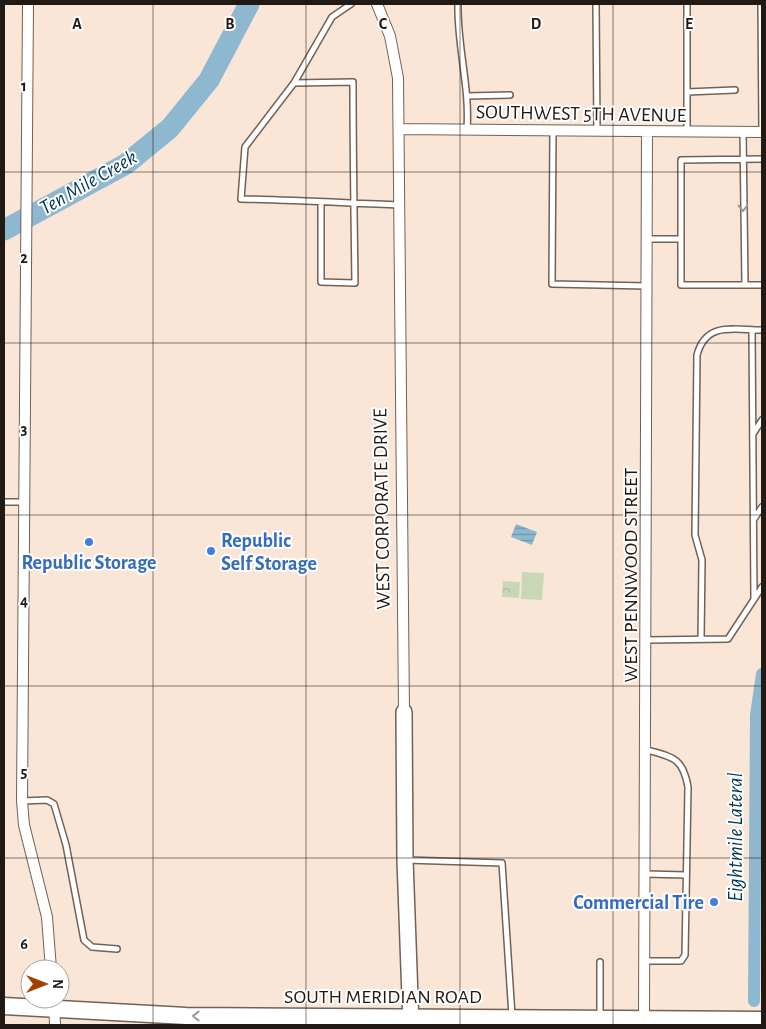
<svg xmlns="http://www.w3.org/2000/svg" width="766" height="1029" font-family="'Alegreya Sans',sans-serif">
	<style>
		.park { fill: url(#park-crowns) }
		.pitch { fill: #c8d8b6 }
		.water { fill: url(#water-rules) }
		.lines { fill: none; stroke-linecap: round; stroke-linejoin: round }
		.canal { stroke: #8eb7d0; stroke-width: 12 }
		.river { stroke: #8eb7d0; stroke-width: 21 }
		.lane-casing { stroke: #726154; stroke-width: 8 }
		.street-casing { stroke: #726154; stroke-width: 12 }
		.secondary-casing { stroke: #726154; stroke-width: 18 }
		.primary-casing { stroke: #726154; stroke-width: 19 }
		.lane { stroke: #fff; stroke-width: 5 }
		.street { stroke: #fff; stroke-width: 10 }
		.secondary { stroke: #fff; stroke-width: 15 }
		.primary { stroke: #fff; stroke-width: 16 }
		.oneway { stroke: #9b9895 }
		.grid { fill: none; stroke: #211a14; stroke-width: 1; stroke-opacity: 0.55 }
		.shop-dot { fill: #3f7fe0; stroke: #fff; stroke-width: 2 }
		.labels { text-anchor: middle; stroke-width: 4; stroke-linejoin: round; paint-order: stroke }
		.street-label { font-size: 20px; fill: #211a14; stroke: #fff }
		.shop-label { font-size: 20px; font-weight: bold; fill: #366cbe; stroke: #fff; text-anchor: start }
		.water-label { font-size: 21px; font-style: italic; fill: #003750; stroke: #fff }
		.grid-label { font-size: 16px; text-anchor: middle; font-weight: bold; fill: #211a14; stroke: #fff; stroke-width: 4; stroke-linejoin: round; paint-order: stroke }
	</style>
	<defs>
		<pattern id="park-crowns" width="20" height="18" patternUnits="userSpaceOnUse" patternTransform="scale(1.25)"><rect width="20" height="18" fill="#c8d8b6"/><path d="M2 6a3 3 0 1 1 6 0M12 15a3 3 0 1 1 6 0" fill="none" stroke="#acb99c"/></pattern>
		<pattern id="water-rules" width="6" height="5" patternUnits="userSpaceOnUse" patternTransform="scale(1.25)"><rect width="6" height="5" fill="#8eb7d0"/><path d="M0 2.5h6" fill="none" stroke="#7494a8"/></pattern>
	</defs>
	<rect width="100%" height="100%" fill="#fae6d7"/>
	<path class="park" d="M 503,581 L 520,582 L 519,598 L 502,597 Z"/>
	<path class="pitch" d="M 522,572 L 544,573 L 542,600 L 521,599 Z"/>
	<path class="water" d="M 516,524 L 537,532 L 532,545 L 511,537 Z"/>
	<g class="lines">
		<path class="canal" d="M 754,1001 L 756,715 L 762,674"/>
		<path class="river" d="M 4,230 L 126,164 L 170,128 L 209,80 L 249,4"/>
		<g class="lane-casing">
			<path id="lane" d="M 458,4 C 457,46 470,87 467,129
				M 596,4 L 597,131
				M 761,4 L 762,132
				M 294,83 L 332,17 L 351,4
				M 687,92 L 735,90
				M 467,96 L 510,95
				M 553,130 L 552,284 L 647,286
				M 687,131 L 687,4
				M 743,132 L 745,285
				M 762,159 L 681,160 L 681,285 L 762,285
				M 321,202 L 321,282 L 355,283 C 354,216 353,149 353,82 L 294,83 L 245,147 L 241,199 C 294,200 346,203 399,205
				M 647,239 L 681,239
				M 752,330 L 754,599
				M 753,434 L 762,420
				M 4,502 L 24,502
				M 754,519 L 762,507
				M 701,639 L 702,560 L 695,535 L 697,355 C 706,321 734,330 762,330
				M 647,640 L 728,639 L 762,587
				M 22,801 L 47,800 L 54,804 L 66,845 L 84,940 L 92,947 L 117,949
				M 406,860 L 502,863 L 512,1016
				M 646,874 L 686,875
				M 645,961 L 681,961 L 685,955 L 688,787 C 683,758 673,757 647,750
				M 600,1016 L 600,962"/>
		</g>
		<g class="street-casing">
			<path id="street" d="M 28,4 L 22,801 L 24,825 L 47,917 L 51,969
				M 377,4 L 390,36 L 398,78 L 404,712
				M 399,129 L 762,132
				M 54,999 L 55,1025
				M 644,1019 L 647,132"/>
		</g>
		<g class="secondary-casing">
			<path id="secondary" d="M 404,712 L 405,860 L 411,1025"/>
		</g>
		<g class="primary-casing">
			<path id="primary" d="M 4,1006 L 186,1016 L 762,1020"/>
		</g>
		<use href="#lane" class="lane"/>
		<use href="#street" class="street"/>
		<use href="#secondary" class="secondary"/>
		<use href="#primary" class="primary"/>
	</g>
	<defs><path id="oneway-chevron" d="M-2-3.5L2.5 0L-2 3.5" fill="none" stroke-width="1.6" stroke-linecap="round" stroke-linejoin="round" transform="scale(1.25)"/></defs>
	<g class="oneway">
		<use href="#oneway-chevron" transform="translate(743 208) rotate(89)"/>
		<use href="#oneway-chevron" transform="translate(196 1016) rotate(-180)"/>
	</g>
	<path class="grid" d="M 153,4 L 153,1025M 306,4 L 306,1025M 460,4 L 460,1025M 613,4 L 613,1025M 4,172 L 762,172M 4,343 L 762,343M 4,515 L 762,515M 4,686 L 762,686M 4,858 L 762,858"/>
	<g class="shop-dot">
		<circle cx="89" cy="542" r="5"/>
		<circle cx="211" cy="551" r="5"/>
		<circle cx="714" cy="902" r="5"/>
	</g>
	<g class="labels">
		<g class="street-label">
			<text transform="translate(581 113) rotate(1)" y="7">SOUTHWEST 5TH AVENUE</text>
			<text transform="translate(381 509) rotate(-91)" y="7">WEST CORPORATE DRIVE</text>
			<text transform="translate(630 575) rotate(-90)" y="7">WEST PENNWOOD STREET</text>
			<text x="383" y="1003">SOUTH MERIDIAN ROAD</text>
		</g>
		<g class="shop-label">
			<text x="221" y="547">Republic<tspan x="221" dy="23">Self Storage</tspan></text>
			<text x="89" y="569" text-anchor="middle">Republic Storage</text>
			<text x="704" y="909" text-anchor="end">Commercial Tire</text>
		</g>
		<g class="water-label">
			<text transform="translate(88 182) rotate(-30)" y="7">Ten Mile Creek</text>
			<text transform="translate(735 837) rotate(-90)" y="7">Eightmile Lateral</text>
		</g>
	</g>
	<g class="grid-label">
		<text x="77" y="29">A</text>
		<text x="230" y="29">B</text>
		<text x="383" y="29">C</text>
		<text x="536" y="29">D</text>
		<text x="689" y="29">E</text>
		<text x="24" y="91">1</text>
		<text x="24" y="263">2</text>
		<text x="24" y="434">3</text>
		<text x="24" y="606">4</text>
		<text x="24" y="777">5</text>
		<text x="24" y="949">6</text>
	</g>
	<rect width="766" height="1029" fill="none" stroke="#211a14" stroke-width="10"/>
	<g transform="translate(45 984) rotate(90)"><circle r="24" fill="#ffffff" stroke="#a6a3a1"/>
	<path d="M0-4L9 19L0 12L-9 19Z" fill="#a24000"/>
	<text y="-8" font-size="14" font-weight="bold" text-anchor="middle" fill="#211a14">N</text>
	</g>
</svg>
